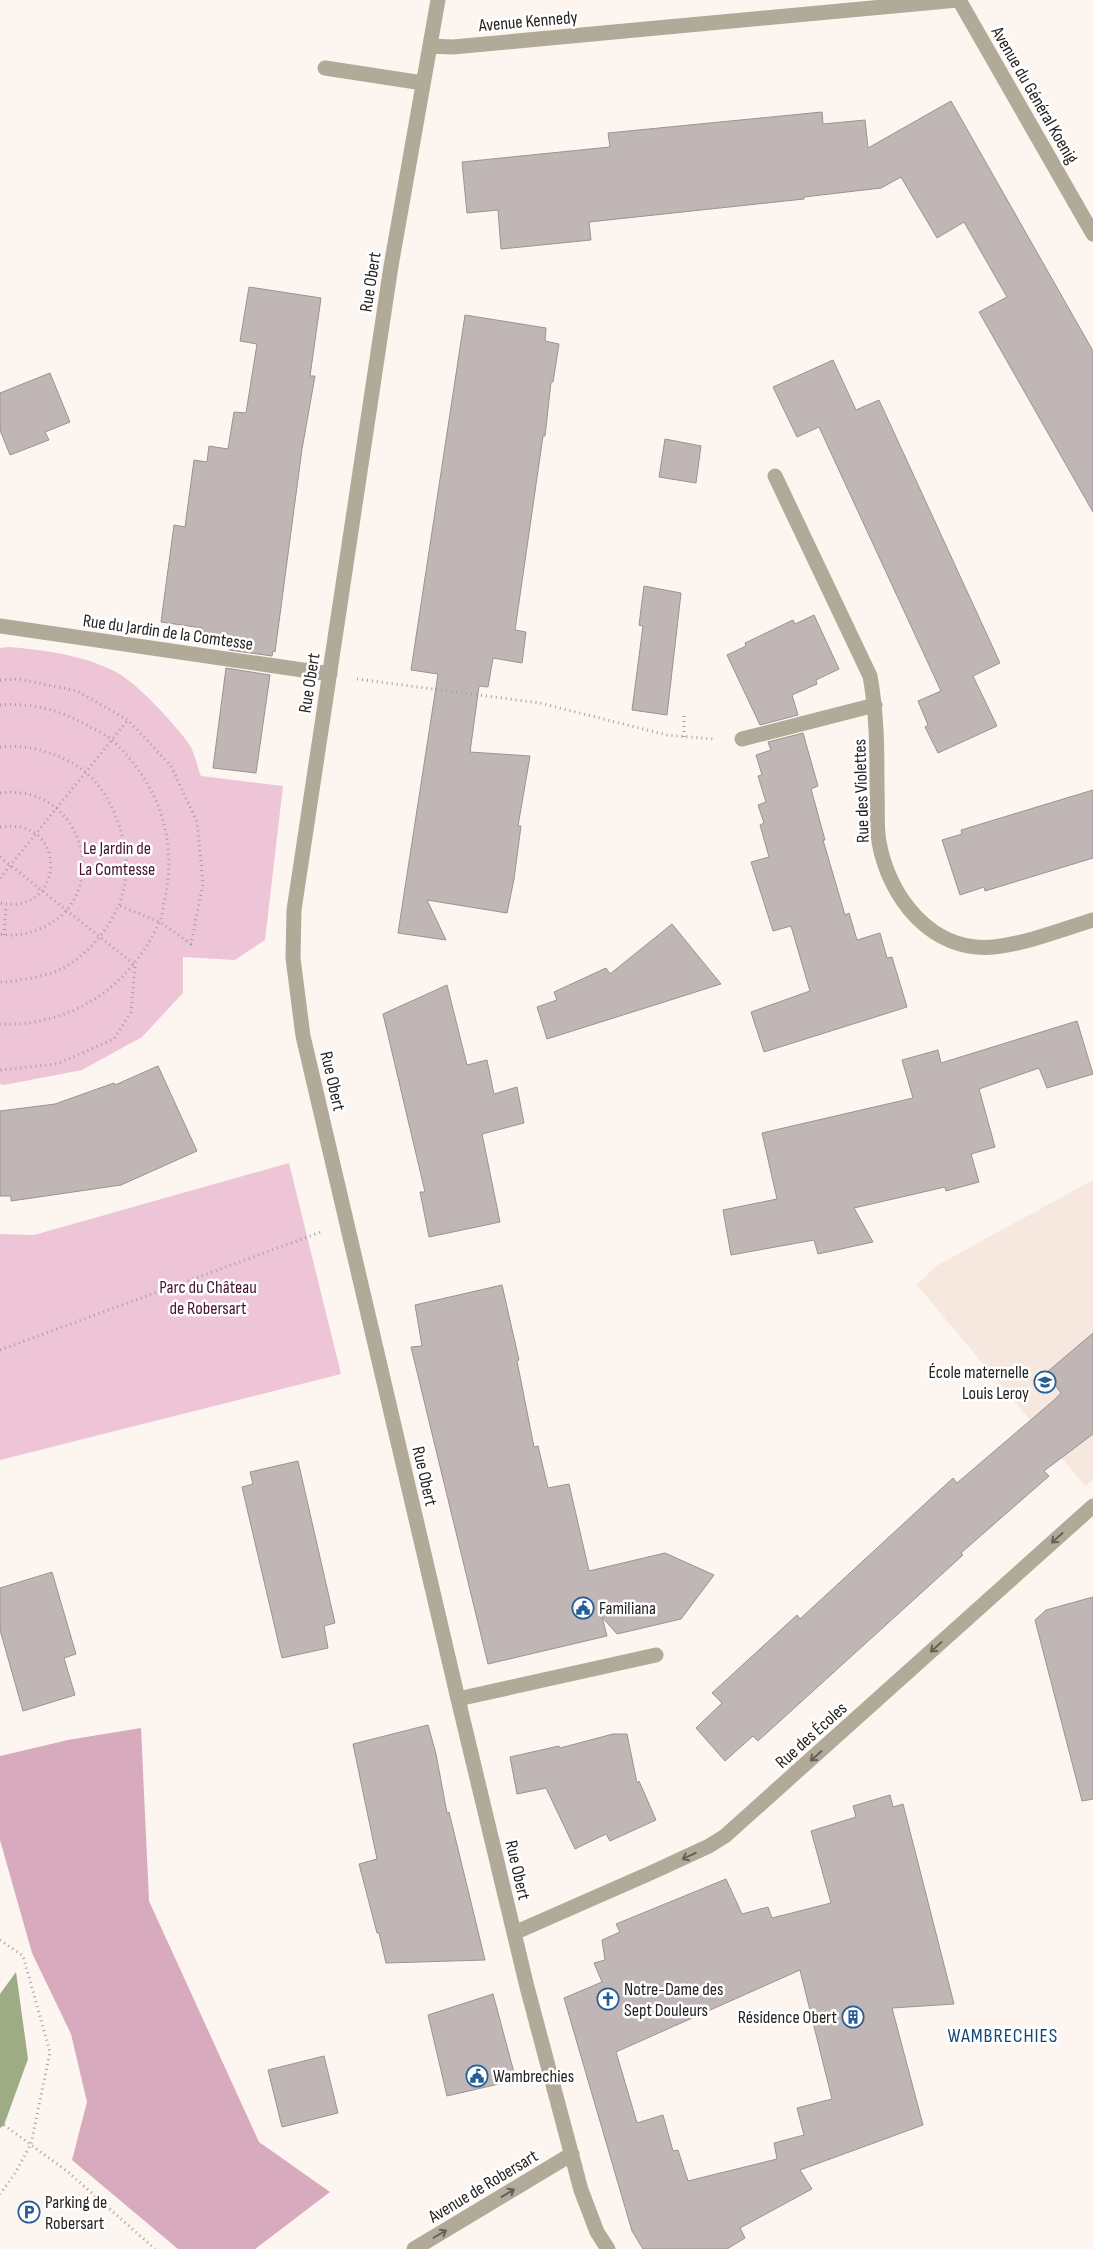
<svg xmlns="http://www.w3.org/2000/svg" width="1093" height="2249" font-family="'Sofia Sans Condensed',sans-serif">
	<style>
		.built { fill: #f6e8de }
		.green { fill: #eec5d6 }
		.forest { fill: #d7aabd }
		.water { fill: #9eac85 }
		.building { fill: #c0b6b6; stroke: #9b9291; fill-rule: evenodd }
		.lines { fill: none; stroke-linecap: round; stroke-linejoin: round }
		.path { stroke: #a59f9b; stroke-width: 3; stroke-dasharray: 1 4; stroke-linecap: butt }
		.minor { stroke: #b1aa99; stroke-width: 15 }
		.oneway { stroke: #656058 }
		.labels { text-anchor: middle; stroke-width: 5; stroke-linejoin: round; paint-order: stroke }
		.street-label { font-size: 18px; fill: #262422; stroke: #fff }
		.park-label { font-size: 18px; fill: #48132f; stroke: #fff }
		.poi-label { font-size: 18px; fill: #262422; stroke: #fff; text-anchor: start }
		.quarter-label { font-size: 20px; letter-spacing: 1px; fill: #124778; stroke: #fff }
	</style>
	<rect width="100%" height="100%" fill="#fdf5f0"/>
	<path class="built" d="M 1093,1180 L 1093,1480 L 1085,1486 L 917,1285 L 936,1266 Z"/>
	<path class="green" d="M 9,647 C 44,650 84,655 116,672 C 136,682 176,725 189,744 C 195,753 197,766 201,776 L 283,786 L 265,940 L 235,960 L 183,957 L 183,993 L 142,1037 L 82,1070 L 4,1085 L 0,1084 L 0,648 Z
		M 289,1163 L 341,1374 L 0,1460 L 0,1234 L 34,1235 Z"/>
	<path class="forest" d="M 141,1728 L 149,1901 L 259,2142 L 330,2192 L 255,2249 L 178,2249 L 72,2160 L 87,2102 L 71,2034 L 32,1953 L 0,1840 L 0,1756 L 68,1740 Z"/>
	<path class="water" d="M 16,1972 L 28,2059 L 4,2125 L 0,2128 L 0,1994 Z"/>
	<path class="building" d="M 951,101 L 1093,351 L 1093,512 L 979,312 L 1007,297 L 964,222 L 937,238 L 901,177 L 881,188 L 804,197 L 804,199 L 589,222 L 591,240 L 501,249 L 498,210 L 467,213 L 462,162 L 610,147 L 608,133 L 822,112 L 823,124 L 865,120 L 868,148 Z
		M 249,287 L 321,298 L 310,376 L 315,376 L 302,449 L 275,652 L 273,651 L 272,656 L 229,650 L 229,646 L 201,642 L 202,628 L 161,622 L 174,525 L 185,527 L 194,460 L 207,462 L 209,446 L 228,449 L 234,412 L 246,413 L 257,344 L 240,341 Z
		M 465,315 L 546,328 L 545,341 L 559,344 L 553,382 L 551,382 L 545,436 L 543,436 L 515,630 L 526,632 L 522,663 L 493,658 L 488,687 L 479,686 L 470,752 L 530,756 L 518,826 L 521,826 L 514,879 L 507,913 L 427,900 L 446,940 L 398,933 L 438,674 L 411,670 Z
		M 833,360 L 856,410 L 879,400 L 1000,663 L 973,676 L 997,726 L 938,753 L 925,727 L 928,725 L 918,701 L 941,691 L 819,427 L 797,437 L 773,387 Z
		M 50,373 L 70,422 L 45,432 L 49,440 L 10,455 L 0,430 L 0,393 Z
		M 665,439 L 701,446 L 696,483 L 659,477 Z
		M 644,586 L 681,593 L 667,715 L 632,710 L 643,626 L 639,625 Z
		M 814,615 L 839,669 L 816,680 L 817,684 L 792,695 L 798,715 L 760,725 L 727,655 L 746,646 L 745,643 L 793,620 L 795,624 Z
		M 226,668 L 270,675 L 256,773 L 213,768 Z
		M 803,733 L 818,786 L 811,789 L 825,840 L 823,840 L 845,915 L 849,913 L 857,940 L 880,933 L 887,958 L 892,957 L 907,1007 L 764,1052 L 751,1012 L 810,991 L 791,926 L 773,931 L 751,862 L 769,857 L 760,825 L 764,823 L 758,805 L 766,802 L 758,776 L 762,775 L 756,755 L 771,750 L 768,742 Z
		M 1093,790 L 1093,858 L 985,891 L 984,887 L 960,895 L 942,840 L 962,834 L 961,830 Z
		M 672,924 L 721,984 L 547,1039 L 537,1007 L 557,1000 L 554,992 L 606,968 L 610,974 Z
		M 447,985 L 467,1065 L 487,1060 L 494,1094 L 517,1087 L 524,1123 L 482,1134 L 500,1222 L 429,1237 L 420,1192 L 425,1192 L 383,1014 Z
		M 1077,1021 L 1093,1074 L 1047,1088 L 1039,1068 L 979,1089 L 995,1147 L 971,1154 L 979,1182 L 946,1191 L 945,1187 L 854,1208 L 873,1242 L 818,1254 L 814,1240 L 731,1255 L 723,1210 L 777,1199 L 762,1133 L 913,1098 L 902,1060 L 938,1050 L 941,1063 Z
		M 158,1066 L 197,1151 L 121,1185 L 11,1201 L 11,1196 L 0,1196 L 0,1111 L 55,1104 L 114,1083 L 115,1085 Z
		M 502,1285 L 519,1360 L 517,1361 L 534,1447 L 538,1446 L 548,1488 L 569,1484 L 589,1571 L 665,1553 L 714,1575 L 681,1619 L 617,1634 L 602,1617 L 607,1636 L 488,1664 L 411,1347 L 422,1346 L 415,1305 Z
		M 1093,1333 L 1093,1434 L 1044,1471 L 1049,1476 L 961,1553 L 963,1555 L 758,1741 L 753,1736 L 725,1761 L 696,1728 L 722,1703 L 712,1693 L 797,1615 L 800,1619 L 953,1478 L 957,1483 L 1053,1401 L 1061,1393 L 1046,1373 Z
		M 298,1461 L 335,1623 L 324,1626 L 328,1648 L 282,1658 L 242,1487 L 253,1484 L 250,1472 Z
		M 52,1572 L 76,1654 L 64,1658 L 75,1695 L 23,1711 L 0,1630 L 0,1588 Z
		M 1093,1597 L 1093,1799 L 1082,1801 L 1035,1620 L 1046,1610 Z
		M 428,1725 L 436,1754 L 447,1813 L 449,1812 L 485,1960 L 386,1963 L 379,1933 L 377,1933 L 359,1864 L 377,1859 L 353,1744 Z
		M 613,1734 L 627,1734 L 637,1783 L 639,1781 L 656,1820 L 610,1841 L 606,1834 L 575,1849 L 546,1788 L 517,1794 L 510,1757 L 559,1746 L 560,1748 Z
		M 890,1795 L 893,1807 L 903,1804 L 954,2004 L 892,2008 L 923,2125 L 800,2170 L 812,2189 L 740,2228 L 745,2238 L 727,2249 L 643,2249 L 632,2231 L 564,1998 L 602,1982 L 594,1963 L 605,1960 L 602,1940 L 620,1932 L 616,1924 L 726,1879 L 742,1914 L 768,1907 L 772,1918 L 831,1903 L 811,1831 L 856,1817 L 853,1806 ZM 800,1970 L 832,2099 L 797,2108 L 804,2135 L 774,2143 L 777,2159 L 688,2181 L 678,2150 L 673,2151 L 663,2115 L 637,2123 L 616,2052 Z
		M 493,1994 L 516,2080 L 447,2096 L 428,2015 Z
		M 324,2056 L 338,2113 L 282,2127 L 268,2070 Z"/>
	<g class="lines">
		<path class="path" d="M 357,679 L 540,703 L 667,735 L 713,739
			M 0,680 L 19,679 L 77,691 L 128,720 L 171,766 L 197,822 L 203,884 L 191,944 L 160,922 L 118,905
			M 0,705 C 32,702 63,711 90,727 C 97,731 107,735 113,741 C 157,782 178,837 165,898 C 163,906 163,916 159,923 C 130,987 71,1027 0,1024
			M 684,737 L 684,712
			M 0,747 C 29,744 62,753 85,772 C 112,793 129,841 126,874 C 124,912 93,954 59,970 C 47,976 14,982 0,982
			M 0,793 C 85,782 114,898 41,928 C 28,934 14,937 0,934
			M 0,827 C 70,816 65,917 0,903
			M 0,857 L 135,965 L 131,1012 L 114,1039 L 57,1064 L 0,1070
			M 82,872 L 127,876
			M 0,878 L 128,720
			M 4,935 L 6,905
			M 0,1350 L 321,1232
			M 0,1940 L 23,1956 L 50,2052 L 31,2144 L 14,2175 L 0,2194
			M 0,2122 L 68,2172 L 155,2249"/>
		<path class="minor" d="M 438,0 L 391,266 L 294,910 L 293,958 L 303,1036 L 458,1699 L 527,1987 L 581,2190 L 597,2232 L 608,2249
			M 959,0 L 1093,234
			M 430,46 L 453,47 L 958,0
			M 325,68 L 423,83
			M 775,476 L 870,676 C 877,714 877,751 877,789 C 878,806 876,826 879,842 C 889,898 932,953 994,947 C 1028,943 1061,930 1093,920
			M 0,626 L 330,674
			M 742,739 L 875,705
			M 458,1699 L 656,1655
			M 514,1933 L 655,1871 L 709,1846 L 725,1836 L 1093,1506
			M 414,2249 L 572,2154"/>
	</g>
	<defs><path id="oneway-shaft" d="M-6 0H5M1.5-3L5.5 0L1.5 3" fill="none" stroke-width="1.6" stroke-linecap="round" stroke-linejoin="round" transform="scale(1.25)"/></defs>
	<g class="oneway">
		<use href="#oneway-shaft" transform="translate(1057 1538) rotate(138)"/>
		<use href="#oneway-shaft" transform="translate(936 1647) rotate(138)"/>
		<use href="#oneway-shaft" transform="translate(816 1756) rotate(138)"/>
		<use href="#oneway-shaft" transform="translate(689 1856) rotate(155)"/>
		<use href="#oneway-shaft" transform="translate(508 2193) rotate(-31)"/>
		<use href="#oneway-shaft" transform="translate(440 2234) rotate(-30)"/>
	</g>
	<defs>
		<g id="school-ring" transform="scale(1.125)"><circle r="9.5" fill="#fff" stroke="#265e96" stroke-width="1.5"/><path d="M0-5L7-2L0 1L-7-2ZM-4 1L0 2.5L4 1V4Q0 6-4 4Z" fill="#265e96"/></g>
		<g id="civic-ring" transform="scale(1.125)"><circle r="9.5" fill="#fff" stroke="#265e96" stroke-width="1.5"/><path d="M-.6-6.5H3V-4.5H.6V-3L4-1V1h2V6H-6V1h2V-1L-.6-3ZM-1.2 2.5V6h2.4V2.5Z" fill="#265e96"/></g>
		<g id="church-ring" transform="scale(1.125)"><circle r="9.5" fill="#fff" stroke="#265e96" stroke-width="1.5"/><path d="M-1.2-6h2.4v3.5h3.3v2.4h-3.3V6h-2.4V-.1h-3.3v-2.4h3.3Z" fill="#265e96"/></g>
		<g id="building-ring" transform="scale(1.125)"><circle r="9.5" fill="#fff" stroke="#265e96" stroke-width="1.5"/><path d="M-4-6H4V6H1V3H-1V6H-4ZM-2.5-4.3h1.7v1.8h-1.7ZM.8-4.3h1.7v1.8H.8ZM-2.5-1h1.7V.8h-1.7ZM.8-1h1.7V.8H.8Z" fill="#265e96"/></g>
		<g id="parking-ring" transform="scale(1.125)"><circle r="9.5" fill="#fff" stroke="#265e96" stroke-width="1.5"/><path d="M-3.5-5.5H1a3.5 3.5 0 0 1 0 7H-1V5.5H-3.5ZM-1-3.4V-.6H.8a1.4 1.4 0 0 0 0-2.8Z" fill="#265e96"/></g>
	</defs>
	<g fill-rule="evenodd">
		<use href="#school-ring" x="1045" y="1382"/>
		<use href="#civic-ring" x="583" y="1608"/>
		<use href="#church-ring" x="608" y="1999"/>
		<use href="#building-ring" x="853" y="2017"/>
		<use href="#civic-ring" x="477" y="2076"/>
		<use href="#parking-ring" x="29" y="2212"/>
	</g>
	<g class="labels">
		<g class="street-label">
			<text transform="translate(528 21) rotate(-5)" y="6">Avenue Kennedy</text>
			<text transform="translate(1035 95) rotate(60)" y="6">Avenue du Général Koenig</text>
			<text transform="translate(370 282) rotate(-81)" y="6">Rue Obert</text>
			<text transform="translate(168 632) rotate(8)" y="6">Rue du Jardin de la Comtesse</text>
			<text transform="translate(309 683) rotate(-81)" y="6">Rue Obert</text>
			<text transform="translate(861 791) rotate(-92)" y="6">Rue des Violettes</text>
			<text transform="translate(333 1081) rotate(77)" y="6">Rue Obert</text>
			<text transform="translate(425 1476) rotate(77)" y="6">Rue Obert</text>
			<text transform="translate(811 1735) rotate(-42)" y="6">Rue des Écoles</text>
			<text transform="translate(518 1870) rotate(77)" y="6">Rue Obert</text>
			<text transform="translate(483 2186) rotate(-31)" y="6">Avenue de Robersart</text>
		</g>
		<g class="park-label">
			<text x="117" y="854">Le Jardin de<tspan x="117" dy="21">La Comtesse</tspan></text>
			<text x="208" y="1293">Parc du Château<tspan x="208" dy="21">de Robersart</tspan></text>
		</g>
		<g class="poi-label">
			<text x="1029" y="1378" text-anchor="end">École maternelle<tspan x="1029" dy="21">Louis Leroy</tspan></text>
			<text x="599" y="1614">Familiana</text>
			<text x="624" y="1995">Notre-Dame des<tspan x="624" dy="21">Sept Douleurs</tspan></text>
			<text x="837" y="2023" text-anchor="end">Résidence Obert</text>
			<text x="493" y="2082">Wambrechies</text>
			<text x="45" y="2208">Parking de<tspan x="45" dy="21">Robersart</tspan></text>
		</g>
		<g class="quarter-label">
			<text x="1003" y="2042">WAMBRECHIES</text>
		</g>
	</g>
</svg>
